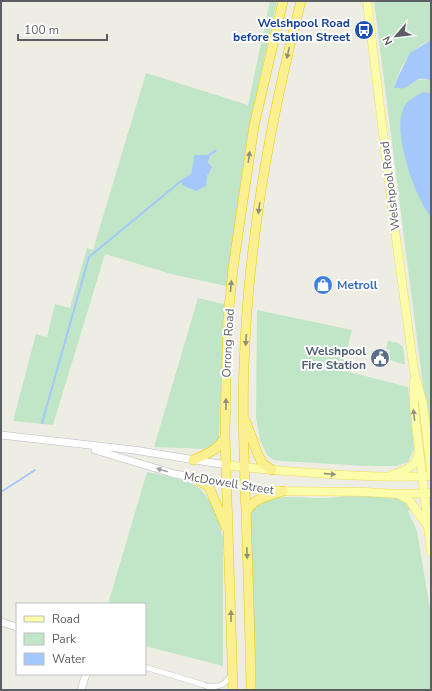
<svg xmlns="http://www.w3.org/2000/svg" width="432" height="691" font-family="'Nunito Sans',sans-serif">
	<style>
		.green { fill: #c1e5c7; fill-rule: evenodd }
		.water { fill: #a5c8fc }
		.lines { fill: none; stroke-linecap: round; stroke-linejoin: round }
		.stream { stroke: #a5c8fc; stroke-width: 2 }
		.street-casing { stroke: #b6b8bd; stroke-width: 6 }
		.secondary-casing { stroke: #b7b9bf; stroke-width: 8 }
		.primary-casing { stroke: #eddc5d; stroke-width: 9 }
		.highway-casing { stroke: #ebc907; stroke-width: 10 }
		.street { stroke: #fff; stroke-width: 5 }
		.secondary { stroke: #fff; stroke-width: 7 }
		.primary { stroke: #fcfdaa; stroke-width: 8 }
		.highway { stroke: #faf08f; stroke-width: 9 }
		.oneway { fill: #939173 }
		.oneway2 { fill: #94967c }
		.oneway3 { fill: #9d9ea2 }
		.labels { text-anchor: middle; stroke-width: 4; stroke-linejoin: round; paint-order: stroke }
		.transit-label { font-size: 12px; font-weight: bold; fill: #164399; stroke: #fff; text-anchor: end }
		.street-label { font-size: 12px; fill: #5c5e64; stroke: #fff }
		.shop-label { font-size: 12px; font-weight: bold; fill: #366cbe; stroke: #fff; text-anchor: start }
		.service-label { font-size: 12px; font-weight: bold; fill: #4e5e75; stroke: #fff; text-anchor: end }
	</style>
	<rect width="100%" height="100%" fill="#eeede4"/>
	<path class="green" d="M 270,1 L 277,1 L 249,127 L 235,222 L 227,286 L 175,275 L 105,254 L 53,425 L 13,421 L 36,334 L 47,337 L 55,304 L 70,308 L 87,248 L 93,250 L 146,73 L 248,105 ZM 215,149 L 216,151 L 210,156 L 208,162 L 212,167 L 211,170 L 207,176 L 181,180 L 191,174 L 194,159 L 207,155 Z
		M 374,1 L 431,1 L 431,40 C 410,49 400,66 394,87 L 404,88 C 413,82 420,76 431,81 L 431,93 L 423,92 L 421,201 L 431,217 L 431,449 Z
		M 198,298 L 224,304 L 219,438 L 210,447 L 204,449 L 154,447 Z
		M 257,310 L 352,330 L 342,370 L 408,387 L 414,449 L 408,462 L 397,466 L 366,466 L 282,461 L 274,460 L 268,456 L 265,451 L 260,440 L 256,417 Z
		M 388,341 L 398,343 L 403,347 L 405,364 L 402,364 L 387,359 L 390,350 L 386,349 Z
		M 147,472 C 158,474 184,479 193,484 C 211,494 219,519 223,538 L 223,666 L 145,646 L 145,604 L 108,604 Z
		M 349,495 C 364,495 392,493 405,502 C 407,503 409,506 411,509 L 408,511 L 417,531 L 431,615 L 431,690 L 256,690 L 250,512 C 262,490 303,499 324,498 C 332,498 341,497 349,495 Z"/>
	<path class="water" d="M 431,40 L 431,81 C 417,74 415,84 404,88 C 402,89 397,88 394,88 L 397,79 L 410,53 Z
		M 423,92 L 431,93 L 431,217 C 415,198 391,130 404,107 C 409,99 416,96 423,92 Z
		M 215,149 L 217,151 L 210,156 L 208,162 L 212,167 L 211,170 L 207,176 L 206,186 L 196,191 L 182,185 L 181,180 L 191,174 L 194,159 L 194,155 L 207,155 Z"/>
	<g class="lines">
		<path class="stream" d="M 42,423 L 89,257 L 181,181
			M 1,492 L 35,470"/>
		<g class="street-casing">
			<path id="street" d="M 145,667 L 204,685 L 215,690
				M 209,686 C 222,687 225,684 232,674"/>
		</g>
		<g class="secondary-casing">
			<path id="secondary" d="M 1,435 L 134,450 L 226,465
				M 95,450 L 175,474 L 227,484
				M 1,622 L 17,627
				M 81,690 L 86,674"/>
		</g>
		<g class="primary-casing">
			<path id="primary" d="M 367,1 L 394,223 L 414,371 L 423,404 L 431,471
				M 414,381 L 414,406 L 431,552
				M 226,465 C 255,469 285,471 315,473 C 353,476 392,478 431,476
				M 392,475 C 403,471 416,467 418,455
				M 227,484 L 256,489 L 283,491 L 365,492 L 399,494 L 431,493
				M 400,495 L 409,500 L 426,524"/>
		</g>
		<g class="highway-casing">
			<path id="highway" d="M 246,422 L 258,455 L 263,464 L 272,470
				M 193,460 C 206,454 220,450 225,436
				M 197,479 L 209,487 L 226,527
				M 246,513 C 252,498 269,496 283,491
				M 233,690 L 225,435 L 226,381 L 228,318 L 233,268 L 254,126 L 283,1
				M 251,690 C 250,631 248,571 246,512 C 244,463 242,415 244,366 C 248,242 270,120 301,1"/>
		</g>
		<use href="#street" class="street"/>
		<use href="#secondary" class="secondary"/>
		<use href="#primary" class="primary"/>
		<use href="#highway" class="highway"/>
	</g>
	<defs><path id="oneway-solid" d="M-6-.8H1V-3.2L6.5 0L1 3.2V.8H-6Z"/></defs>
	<g class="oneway">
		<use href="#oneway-solid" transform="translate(288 53) rotate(103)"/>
		<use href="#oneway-solid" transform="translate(249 157) rotate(-82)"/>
		<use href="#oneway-solid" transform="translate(259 208) rotate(98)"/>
		<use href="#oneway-solid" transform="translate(231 286) rotate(-85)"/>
		<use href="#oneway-solid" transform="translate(246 340) rotate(94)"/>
		<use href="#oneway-solid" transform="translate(226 404) rotate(-90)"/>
		<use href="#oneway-solid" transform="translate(247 553) rotate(88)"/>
		<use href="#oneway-solid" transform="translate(231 616) rotate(-91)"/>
	</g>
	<g class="oneway2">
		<use href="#oneway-solid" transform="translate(414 415) rotate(-96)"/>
		<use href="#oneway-solid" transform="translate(330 474) rotate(4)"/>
	</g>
	<use class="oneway3" href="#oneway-solid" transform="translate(162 470) rotate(-163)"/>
	<defs>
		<g id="bus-disc" transform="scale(1)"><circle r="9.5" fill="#1a4fb4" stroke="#fff"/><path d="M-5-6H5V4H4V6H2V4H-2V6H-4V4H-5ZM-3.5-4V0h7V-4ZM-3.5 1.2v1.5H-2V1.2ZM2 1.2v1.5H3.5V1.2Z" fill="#fff"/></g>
		<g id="shop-disc" transform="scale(1)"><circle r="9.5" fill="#3f7fe0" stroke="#fff"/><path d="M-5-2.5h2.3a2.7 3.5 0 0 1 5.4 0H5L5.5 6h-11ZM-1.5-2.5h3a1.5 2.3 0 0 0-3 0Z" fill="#fff"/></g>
		<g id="civic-disc" transform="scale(1)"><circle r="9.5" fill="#5c6f8a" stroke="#fff"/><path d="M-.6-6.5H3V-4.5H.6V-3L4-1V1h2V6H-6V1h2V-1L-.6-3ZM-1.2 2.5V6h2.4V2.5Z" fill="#fff"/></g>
	</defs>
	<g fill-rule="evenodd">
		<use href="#bus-disc" x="364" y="30"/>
		<use href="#shop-disc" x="323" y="285"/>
		<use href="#civic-disc" x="380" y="358"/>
	</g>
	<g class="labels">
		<g class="transit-label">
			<text x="350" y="27">Welshpool Road<tspan x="350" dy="14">before Station Street</tspan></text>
		</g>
		<g class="street-label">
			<text transform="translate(390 186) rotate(-97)" y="4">Welshpool Road</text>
			<text transform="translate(228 343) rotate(-87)" y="4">Orrong Road</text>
			<text transform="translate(229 483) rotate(9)" y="4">McDowell Street</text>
		</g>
		<g class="shop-label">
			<text x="337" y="289">Metroll</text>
		</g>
		<g class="service-label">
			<text x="366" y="355">Welshpool<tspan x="366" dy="14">Fire Station</tspan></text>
		</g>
	</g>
	<rect width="432" height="691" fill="none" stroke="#5c5e64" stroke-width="4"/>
	<rect x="16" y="603" width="130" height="72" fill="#ffffff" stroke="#bebfc1"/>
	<rect x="24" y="616" width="20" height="6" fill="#fcfdaa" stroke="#bebfc1"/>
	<text x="52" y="623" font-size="12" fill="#5c5e64">Road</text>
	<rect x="24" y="633" width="20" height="12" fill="#c1e5c7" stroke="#bebfc1"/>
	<text x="52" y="643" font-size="12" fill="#5c5e64">Park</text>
	<rect x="24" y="653" width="20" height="12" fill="#a5c8fc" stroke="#bebfc1"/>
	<text x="52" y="663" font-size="12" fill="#5c5e64">Water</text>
	<g transform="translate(396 36) rotate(242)" stroke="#ffffff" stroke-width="3" paint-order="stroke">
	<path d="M0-3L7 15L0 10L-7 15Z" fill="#5c5e64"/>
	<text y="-6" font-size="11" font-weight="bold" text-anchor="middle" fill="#5c5e64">N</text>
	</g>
	<path d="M18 34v6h89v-6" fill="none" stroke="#5c5e64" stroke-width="2"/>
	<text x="24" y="34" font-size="12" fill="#5c5e64" stroke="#ffffff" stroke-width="3" paint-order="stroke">100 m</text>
</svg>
